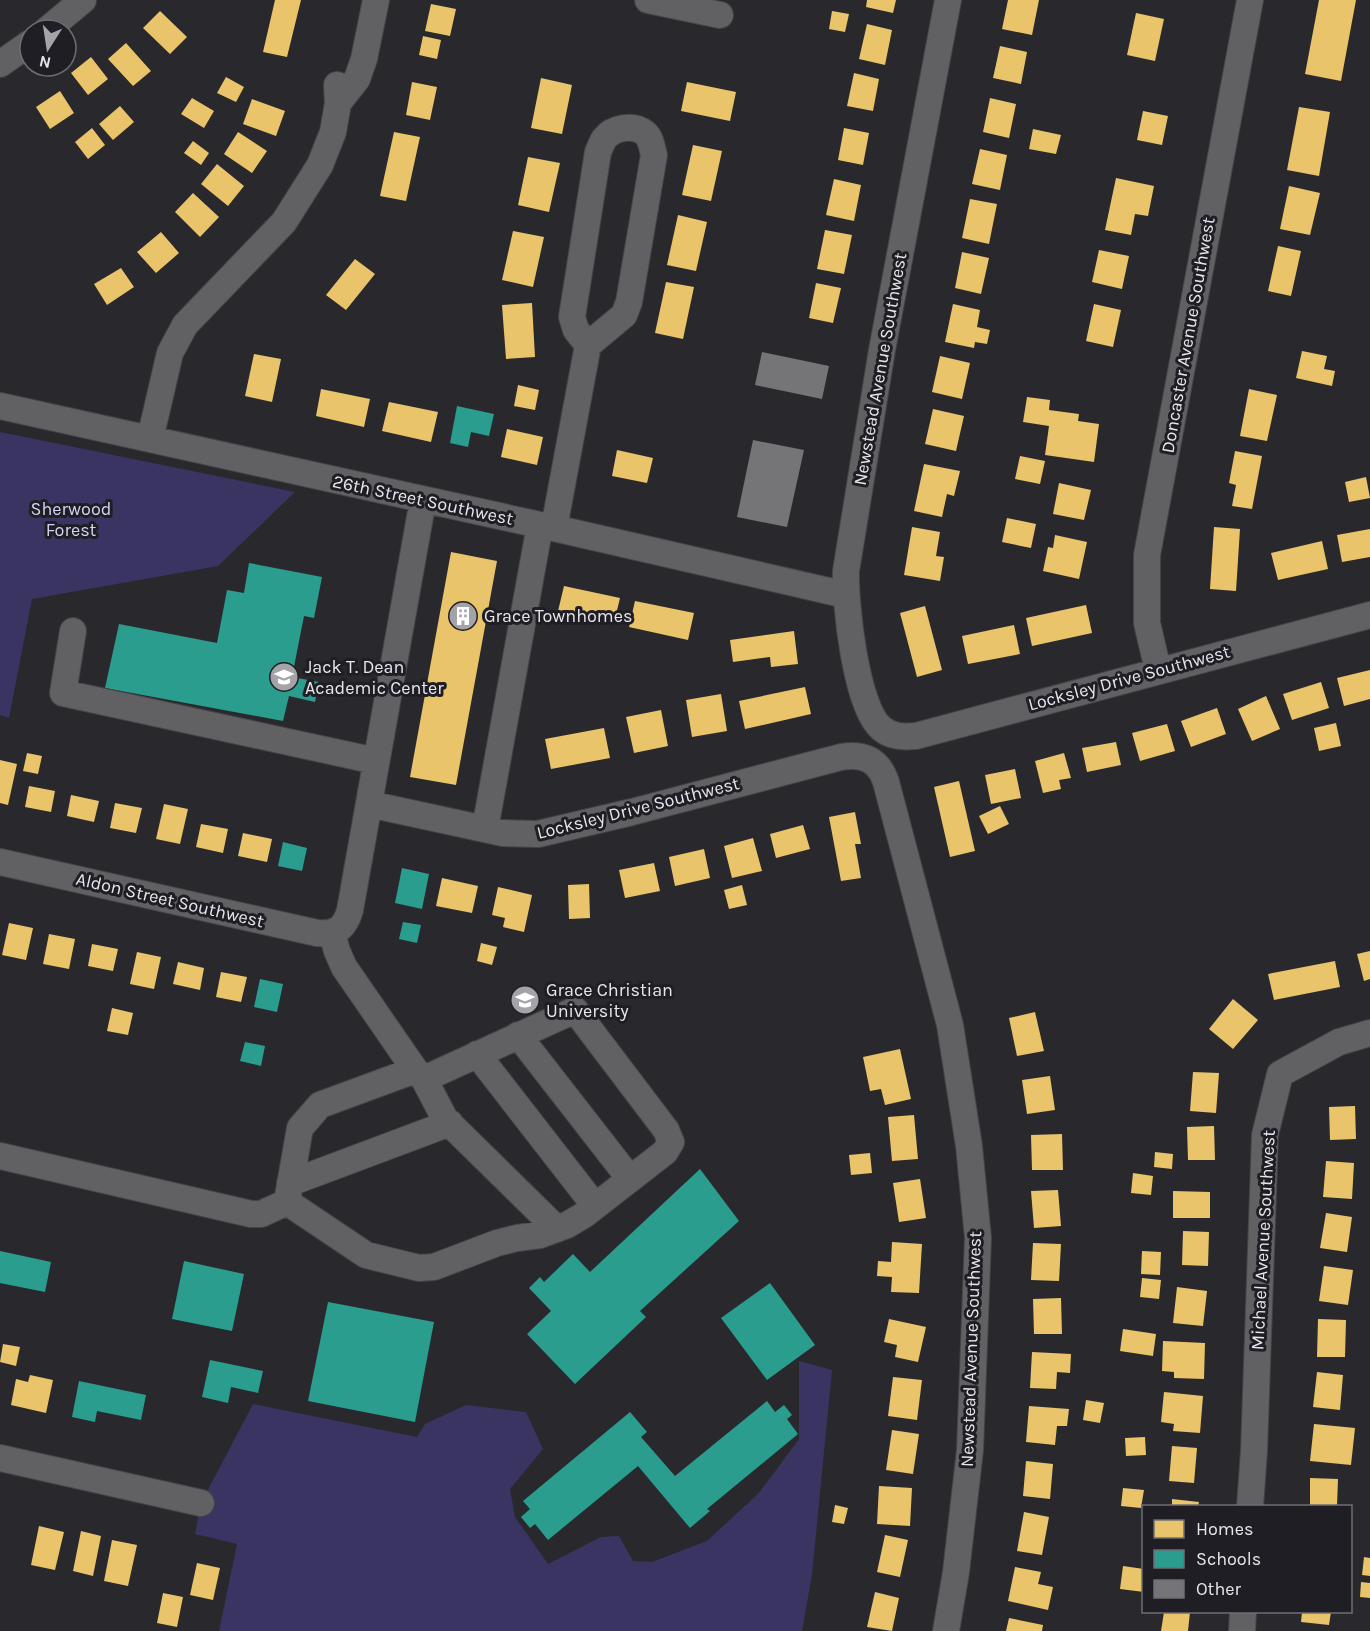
<svg xmlns="http://www.w3.org/2000/svg" width="1370" height="1631" font-family="Karla,sans-serif">
	<style>
		.green { fill: #393461 }
		.homes { fill: #e9c46a }
		.schools { fill: #2a9d8f }
		.building { fill: #757578 }
		.lines { fill: none; stroke-linecap: round; stroke-linejoin: round }
		.minor-casing { stroke: #454548; stroke-width: 28 }
		.minor { stroke: #616163; stroke-width: 26 }
		.labels { text-anchor: middle; stroke-width: 6; stroke-linejoin: round; paint-order: stroke }
		.street-label { font-size: 18px; fill: #e7e7eb; stroke: #1e1e24 }
		.park-label { font-size: 18px; fill: #d4d3f5; stroke: #1e1e24 }
		.poi-label { font-size: 18px; fill: #e7e7eb; stroke: #1e1e24; text-anchor: start }
	</style>
	<rect width="100%" height="100%" fill="#29292d"/>
	<path class="green" d="M 0,432 L 295,492 L 218,566 L 32,599 L 9,718 L 0,715 Z
		M 799,1361 L 832,1370 L 812,1575 L 802,1631 L 219,1631 L 237,1544 L 195,1534 L 201,1503 L 253,1404 L 417,1437 L 425,1424 L 466,1405 L 526,1412 L 543,1449 L 510,1489 L 515,1517 L 548,1564 L 601,1537 L 619,1536 L 633,1561 L 652,1562 L 707,1541 L 759,1493 L 799,1439 Z"/>
	<path class="homes" d="M 275,0 L 301,0 L 287,57 L 263,52 Z
		M 867,0 L 896,0 L 893,13 L 866,7 Z
		M 1008,0 L 1039,0 L 1032,35 L 1002,29 Z
		M 1319,0 L 1356,0 L 1341,81 L 1305,74 Z
		M 431,4 L 456,9 L 450,36 L 425,31 Z
		M 160,11 L 187,37 L 170,54 L 143,28 Z
		M 832,11 L 849,14 L 845,32 L 829,29 Z
		M 1136,13 L 1164,19 L 1155,61 L 1127,55 Z
		M 867,24 L 892,30 L 885,65 L 859,59 Z
		M 423,36 L 441,40 L 437,59 L 419,55 Z
		M 126,43 L 151,71 L 133,86 L 108,59 Z
		M 1000,46 L 1027,52 L 1021,84 L 993,78 Z
		M 91,57 L 108,79 L 88,95 L 71,73 Z
		M 854,73 L 879,79 L 873,111 L 847,106 Z
		M 226,77 L 244,87 L 236,102 L 217,93 Z
		M 541,78 L 572,85 L 562,134 L 531,128 Z
		M 412,82 L 437,87 L 430,120 L 406,115 Z
		M 687,82 L 736,92 L 730,121 L 681,111 Z
		M 60,91 L 74,113 L 50,129 L 36,107 Z
		M 192,98 L 214,111 L 204,128 L 181,114 Z
		M 990,98 L 1016,104 L 1009,138 L 983,132 Z
		M 252,99 L 285,111 L 276,136 L 243,124 Z
		M 120,106 L 134,122 L 113,140 L 99,124 Z
		M 1299,107 L 1330,112 L 1319,176 L 1287,170 Z
		M 1143,111 L 1168,116 L 1162,145 L 1137,140 Z
		M 92,128 L 105,145 L 88,159 L 75,142 Z
		M 844,128 L 869,133 L 863,165 L 838,160 Z
		M 1033,129 L 1061,135 L 1056,154 L 1029,149 Z
		M 238,132 L 267,151 L 252,173 L 224,154 Z
		M 394,132 L 420,137 L 406,201 L 380,196 Z
		M 193,141 L 209,153 L 201,165 L 184,153 Z
		M 693,145 L 722,151 L 711,201 L 682,195 Z
		M 980,149 L 1007,155 L 1000,190 L 972,184 Z
		M 528,157 L 560,163 L 549,212 L 518,205 Z
		M 217,164 L 244,186 L 228,206 L 201,184 Z
		M 1116,178 L 1154,186 L 1148,216 L 1135,214 L 1131,235 L 1105,230 Z
		M 834,179 L 861,185 L 854,221 L 826,215 Z
		M 1289,186 L 1320,193 L 1310,235 L 1280,229 Z
		M 193,193 L 219,217 L 200,237 L 175,212 Z
		M 970,199 L 997,204 L 989,244 L 962,238 Z
		M 678,215 L 707,222 L 696,271 L 667,265 Z
		M 825,230 L 852,235 L 844,274 L 817,269 Z
		M 513,231 L 544,237 L 533,287 L 502,280 Z
		M 161,232 L 179,253 L 156,273 L 137,252 Z
		M 1278,246 L 1301,251 L 1291,296 L 1268,291 Z
		M 1099,250 L 1129,256 L 1122,289 L 1092,282 Z
		M 962,252 L 989,258 L 981,294 L 955,288 Z
		M 355,259 L 375,274 L 346,310 L 326,295 Z
		M 121,268 L 134,287 L 107,305 L 94,284 Z
		M 666,282 L 694,287 L 683,339 L 655,333 Z
		M 816,283 L 841,288 L 833,323 L 809,318 Z
		M 532,303 L 535,357 L 506,359 L 502,305 Z
		M 953,304 L 980,310 L 977,327 L 990,330 L 987,344 L 975,342 L 974,348 L 945,342 Z
		M 1094,304 L 1121,310 L 1113,347 L 1086,341 Z
		M 1302,351 L 1327,356 L 1324,369 L 1335,371 L 1332,386 L 1296,378 Z
		M 254,354 L 281,359 L 272,402 L 245,396 Z
		M 940,356 L 970,363 L 962,399 L 932,392 Z
		M 518,385 L 539,390 L 535,410 L 514,406 Z
		M 321,389 L 370,399 L 364,427 L 316,416 Z
		M 1249,389 L 1277,395 L 1267,441 L 1240,436 Z
		M 1027,397 L 1050,400 L 1049,410 L 1079,414 L 1078,421 L 1099,424 L 1094,462 L 1045,455 L 1049,426 L 1023,422 Z
		M 389,402 L 438,412 L 431,442 L 382,431 Z
		M 933,409 L 964,416 L 956,451 L 925,444 Z
		M 507,429 L 543,437 L 537,465 L 501,457 Z
		M 617,450 L 653,458 L 647,483 L 612,476 Z
		M 1235,451 L 1262,456 L 1252,509 L 1232,506 L 1236,485 L 1229,483 Z
		M 1020,456 L 1045,461 L 1040,484 L 1015,479 Z
		M 924,464 L 960,471 L 954,496 L 947,494 L 942,517 L 914,511 Z
		M 1366,477 L 1370,498 L 1349,502 L 1345,482 Z
		M 1059,483 L 1091,490 L 1084,520 L 1053,514 Z
		M 1007,518 L 1036,524 L 1031,548 L 1002,542 Z
		M 912,527 L 940,532 L 936,556 L 944,557 L 940,581 L 904,575 Z
		M 1214,527 L 1240,529 L 1236,591 L 1210,589 Z
		M 1370,529 L 1370,557 L 1342,562 L 1337,535 Z
		M 1055,535 L 1087,542 L 1079,579 L 1043,571 L 1048,547 L 1053,548 Z
		M 1322,541 L 1328,569 L 1278,580 L 1271,553 Z
		M 451,552 L 497,561 L 456,785 L 410,777 Z
		M 564,586 L 620,598 L 614,623 L 558,611 Z
		M 635,601 L 694,613 L 688,640 L 629,627 Z
		M 1086,605 L 1092,633 L 1032,646 L 1026,618 Z
		M 925,606 L 942,670 L 917,677 L 900,613 Z
		M 1014,625 L 1020,654 L 968,664 L 962,636 Z
		M 794,631 L 798,664 L 771,667 L 770,657 L 733,662 L 730,640 Z
		M 1370,670 L 1370,699 L 1344,706 L 1337,678 Z
		M 1321,682 L 1329,708 L 1292,720 L 1283,694 Z
		M 805,687 L 811,714 L 745,729 L 739,701 Z
		M 721,694 L 727,731 L 692,737 L 686,700 Z
		M 1266,696 L 1280,729 L 1252,741 L 1238,709 Z
		M 1217,708 L 1226,734 L 1191,747 L 1181,721 Z
		M 661,710 L 668,746 L 634,753 L 626,717 Z
		M 1336,723 L 1341,746 L 1319,751 L 1314,728 Z
		M 1167,724 L 1175,751 L 1140,761 L 1132,733 Z
		M 604,728 L 610,758 L 551,769 L 545,739 Z
		M 1116,742 L 1121,765 L 1087,772 L 1082,748 Z
		M 27,753 L 42,756 L 38,774 L 23,771 Z
		M 1064,753 L 1071,778 L 1059,780 L 1061,789 L 1043,793 L 1035,761 Z
		M 0,760 L 17,764 L 8,805 L 0,803 Z
		M 1015,769 L 1021,798 L 991,804 L 985,775 Z
		M 959,781 L 975,851 L 950,857 L 934,787 Z
		M 29,786 L 55,791 L 51,812 L 25,807 Z
		M 71,795 L 99,801 L 94,822 L 67,816 Z
		M 115,803 L 142,808 L 136,833 L 110,828 Z
		M 164,804 L 188,809 L 180,844 L 156,839 Z
		M 1000,806 L 1009,824 L 988,834 L 979,816 Z
		M 855,812 L 861,844 L 855,844 L 861,878 L 841,881 L 829,817 Z
		M 201,824 L 228,829 L 223,853 L 196,847 Z
		M 803,825 L 810,849 L 776,858 L 770,834 Z
		M 243,833 L 272,839 L 267,862 L 238,856 Z
		M 753,838 L 762,871 L 732,878 L 724,846 Z
		M 704,849 L 710,878 L 675,886 L 669,857 Z
		M 654,863 L 660,891 L 625,898 L 619,870 Z
		M 442,878 L 478,886 L 472,913 L 436,906 Z
		M 589,884 L 590,918 L 569,919 L 568,885 Z
		M 742,885 L 747,905 L 729,909 L 724,890 Z
		M 498,887 L 532,895 L 524,932 L 503,927 L 505,918 L 492,915 Z
		M 9,923 L 33,928 L 26,960 L 2,955 Z
		M 49,934 L 75,939 L 69,969 L 43,964 Z
		M 481,943 L 497,947 L 492,965 L 477,961 Z
		M 92,944 L 118,949 L 113,971 L 88,966 Z
		M 1370,951 L 1370,979 L 1364,981 L 1357,954 Z
		M 137,952 L 161,957 L 154,989 L 130,984 Z
		M 1335,961 L 1340,987 L 1274,1000 L 1268,974 Z
		M 178,962 L 204,968 L 200,990 L 173,984 Z
		M 221,972 L 247,977 L 241,1002 L 216,997 Z
		M 1233,999 L 1258,1020 L 1233,1049 L 1209,1029 Z
		M 112,1008 L 133,1013 L 128,1035 L 107,1031 Z
		M 1035,1012 L 1044,1051 L 1017,1056 L 1009,1018 Z
		M 900,1049 L 911,1099 L 885,1105 L 881,1089 L 870,1091 L 863,1057 Z
		M 1193,1072 L 1219,1073 L 1216,1113 L 1190,1111 Z
		M 1050,1076 L 1055,1110 L 1027,1114 L 1022,1080 Z
		M 1355,1106 L 1356,1139 L 1330,1140 L 1329,1107 Z
		M 914,1115 L 918,1159 L 892,1161 L 888,1117 Z
		M 1214,1126 L 1215,1160 L 1188,1160 L 1187,1127 Z
		M 1062,1134 L 1063,1170 L 1032,1170 L 1031,1135 Z
		M 1155,1152 L 1173,1154 L 1172,1169 L 1154,1167 Z
		M 870,1153 L 872,1173 L 851,1175 L 849,1155 Z
		M 1326,1161 L 1354,1163 L 1352,1199 L 1323,1197 Z
		M 1133,1173 L 1153,1176 L 1151,1195 L 1131,1193 Z
		M 920,1179 L 926,1218 L 899,1222 L 893,1183 Z
		M 1058,1190 L 1061,1226 L 1034,1228 L 1031,1191 Z
		M 1173,1191 L 1210,1192 L 1210,1218 L 1173,1218 Z
		M 1326,1213 L 1352,1217 L 1347,1252 L 1320,1248 Z
		M 1183,1231 L 1209,1232 L 1208,1266 L 1182,1265 Z
		M 892,1242 L 922,1244 L 919,1293 L 891,1292 L 892,1277 L 877,1276 L 878,1261 L 891,1262 Z
		M 1033,1243 L 1061,1244 L 1059,1281 L 1031,1280 Z
		M 1142,1251 L 1161,1252 L 1160,1275 L 1141,1274 Z
		M 1324,1266 L 1353,1270 L 1348,1305 L 1319,1301 Z
		M 1142,1278 L 1161,1280 L 1159,1299 L 1140,1297 Z
		M 1177,1287 L 1207,1291 L 1203,1326 L 1173,1323 Z
		M 1061,1298 L 1062,1334 L 1034,1334 L 1033,1299 Z
		M 889,1319 L 926,1327 L 918,1362 L 895,1357 L 897,1345 L 884,1342 Z
		M 1318,1319 L 1346,1320 L 1345,1357 L 1317,1357 Z
		M 1123,1329 L 1156,1334 L 1153,1356 L 1120,1351 Z
		M 1163,1341 L 1205,1343 L 1204,1379 L 1174,1378 L 1174,1372 L 1162,1371 Z
		M 3,1344 L 20,1347 L 16,1366 L 0,1362 Z
		M 1032,1352 L 1071,1354 L 1070,1373 L 1057,1372 L 1056,1389 L 1030,1388 Z
		M 1317,1372 L 1343,1375 L 1340,1410 L 1313,1407 Z
		M 30,1375 L 53,1380 L 46,1413 L 11,1405 L 16,1379 L 28,1382 Z
		M 893,1377 L 922,1380 L 917,1420 L 888,1416 Z
		M 1164,1392 L 1203,1396 L 1200,1433 L 1173,1431 L 1174,1424 L 1161,1422 Z
		M 1086,1400 L 1104,1403 L 1100,1423 L 1083,1420 Z
		M 1029,1406 L 1069,1409 L 1067,1426 L 1057,1426 L 1055,1445 L 1026,1442 Z
		M 1314,1424 L 1355,1428 L 1351,1465 L 1310,1461 Z
		M 892,1430 L 919,1434 L 913,1474 L 886,1470 Z
		M 1145,1437 L 1146,1455 L 1126,1456 L 1125,1438 Z
		M 1172,1446 L 1197,1448 L 1194,1483 L 1169,1481 Z
		M 1026,1461 L 1053,1464 L 1050,1499 L 1023,1496 Z
		M 1310,1478 L 1338,1479 L 1337,1506 L 1310,1506 Z
		M 879,1486 L 912,1488 L 910,1526 L 877,1524 Z
		M 1123,1488 L 1144,1490 L 1141,1508 L 1121,1506 Z
		M 1172,1499 L 1199,1502 L 1198,1506 L 1172,1506 Z
		M 835,1505 L 848,1508 L 844,1524 L 832,1522 Z
		M 1024,1512 L 1049,1517 L 1042,1555 L 1017,1551 Z
		M 39,1526 L 64,1532 L 55,1570 L 31,1565 Z
		M 81,1531 L 101,1536 L 93,1576 L 73,1571 Z
		M 885,1535 L 908,1540 L 900,1577 L 877,1572 Z
		M 112,1540 L 137,1545 L 128,1586 L 104,1581 Z
		M 1364,1557 L 1370,1558 L 1370,1576 L 1362,1575 Z
		M 197,1563 L 220,1568 L 213,1600 L 190,1595 Z
		M 1123,1566 L 1144,1569 L 1144,1592 L 1120,1589 Z
		M 1015,1567 L 1041,1572 L 1038,1584 L 1053,1587 L 1048,1610 L 1008,1601 Z
		M 1361,1582 L 1370,1583 L 1370,1598 L 1360,1597 Z
		M 875,1592 L 899,1598 L 892,1631 L 867,1627 Z
		M 163,1593 L 183,1597 L 177,1627 L 157,1623 Z
		M 1164,1612 L 1190,1612 L 1188,1631 L 1161,1631 Z
		M 1302,1612 L 1331,1612 L 1329,1625 L 1301,1622 Z
		M 1009,1618 L 1043,1625 L 1042,1631 L 1006,1631 Z"/>
	<path class="schools" d="M 457,406 L 494,414 L 489,436 L 471,432 L 468,447 L 450,443 Z
		M 249,563 L 322,577 L 314,618 L 304,616 L 292,677 L 319,682 L 315,702 L 289,696 L 283,721 L 105,688 L 119,624 L 217,643 L 227,590 L 244,593 Z
		M 283,842 L 307,848 L 302,871 L 278,866 Z
		M 402,868 L 429,874 L 422,909 L 395,903 Z
		M 403,922 L 421,925 L 417,943 L 399,939 Z
		M 260,979 L 283,984 L 277,1012 L 254,1007 Z
		M 245,1042 L 265,1046 L 261,1066 L 240,1061 Z
		M 700,1169 L 739,1221 L 640,1311 L 646,1317 L 575,1384 L 527,1334 L 551,1311 L 529,1288 L 540,1277 L 544,1282 L 573,1254 L 590,1272 Z
		M 0,1251 L 51,1262 L 45,1292 L 0,1283 Z
		M 184,1261 L 244,1274 L 232,1331 L 172,1319 Z
		M 770,1283 L 815,1345 L 767,1380 L 721,1318 Z
		M 328,1302 L 434,1322 L 415,1422 L 308,1401 Z
		M 210,1360 L 263,1371 L 258,1393 L 231,1387 L 228,1403 L 202,1397 Z
		M 79,1381 L 146,1395 L 141,1420 L 97,1411 L 95,1422 L 72,1417 Z
		M 767,1401 L 775,1412 L 784,1405 L 792,1415 L 787,1419 L 798,1434 L 707,1509 L 710,1511 L 690,1528 L 638,1466 L 548,1540 L 535,1524 L 530,1528 L 521,1517 L 530,1509 L 523,1501 L 630,1412 L 647,1432 L 641,1437 L 675,1476 Z"/>
	<path class="building" d="M 762,352 L 829,366 L 822,399 L 755,385 Z
		M 753,440 L 804,450 L 787,527 L 737,517 Z"/>
	<g class="lines">
		<g class="minor-casing">
			<path id="minor" d="M 648,0 L 720,15
				M 948,0 L 882,350 L 846,571 C 845,604 856,707 881,728 C 891,737 903,737 916,736 L 1370,615
				M 47,30 L 83,0
				M 0,64 L 30,43
				M 338,103 L 357,79 L 364,59 L 376,0
				M 0,406 L 567,531 L 846,595
				M 150,439 L 170,353 L 185,325 L 284,222 L 320,165 L 333,132 L 338,103 L 337,85
				M 554,528 L 588,345 L 624,315 L 629,302 L 654,155 C 652,148 651,138 645,133 C 634,124 613,127 604,139 C 602,142 600,148 598,152 L 572,317 L 576,330 L 588,345
				M 73,631 L 63,693 L 376,761
				M 1158,670 L 1147,623 L 1147,555 L 1250,0
				M 369,804 L 503,833 L 538,834 L 632,812 L 841,757 C 863,753 879,760 886,782 L 950,1025 L 969,1146 L 978,1238 L 970,1450 L 956,1572 L 946,1631
				M 485,829 L 540,525
				M 0,862 L 317,933 C 336,935 345,928 350,910 L 423,500
				M 332,933 L 337,951 L 344,967 L 415,1070 L 424,1079 L 445,1119 L 557,1229
				M 518,1035 L 630,1179
				M 477,1054 L 595,1206
				M 0,1156 L 251,1214 L 261,1214 L 287,1202 L 366,1255 L 419,1268 L 434,1267 L 497,1243 L 517,1238 L 540,1235 L 567,1225 L 584,1215 L 665,1152 L 671,1142 L 666,1130 L 575,1010 L 424,1079
				M 290,1183 L 450,1123
				M 287,1202 L 300,1128 L 320,1105 L 415,1070
				M 0,1458 L 201,1503
				M 1250,1506 L 1254,1451 L 1265,1135 L 1280,1074 L 1339,1042 L 1370,1033
				M 1242,1631 L 1243,1612"/>
		</g>
		<use href="#minor" class="minor"/>
	</g>
	<defs>
		<g id="building-disc" transform="scale(1.5)"><circle r="9.5" fill="#a4a4a8" stroke="#1e1e24"/><path d="M-4-6H4V6H1V3H-1V6H-4ZM-2.5-4.3h1.7v1.8h-1.7ZM.8-4.3h1.7v1.8H.8ZM-2.5-1h1.7V.8h-1.7ZM.8-1h1.7V.8H.8Z" fill="#fff"/></g>
		<g id="university-disc" transform="scale(1.5)"><circle r="9.5" fill="#a4a4a8" stroke="#1e1e24"/><path d="M0-5L7-2L0 1L-7-2ZM-4 1L0 2.5L4 1V4Q0 6-4 4Z" fill="#fff"/></g>
	</defs>
	<g fill-rule="evenodd">
		<use href="#building-disc" x="463" y="616"/>
		<use href="#university-disc" x="284" y="677"/>
		<use href="#university-disc" x="525" y="1000"/>
	</g>
	<g class="labels">
		<g class="street-label">
			<text transform="translate(1188 335) rotate(-80)" y="6">Doncaster Avenue Southwest</text>
			<text transform="translate(880 369) rotate(-80)" y="6">Newstead Avenue Southwest</text>
			<text transform="translate(423 500) rotate(12)" y="6">26th Street Southwest</text>
			<text transform="translate(1129 678) rotate(-15)" y="6">Locksley Drive Southwest</text>
			<text transform="translate(638 808) rotate(-14)" y="6">Locksley Drive Southwest</text>
			<text transform="translate(170 900) rotate(13)" y="6">Aldon Street Southwest</text>
			<text transform="translate(1263 1240) rotate(-87)" y="6">Michael Avenue Southwest</text>
			<text transform="translate(971 1349) rotate(-88)" y="6">Newstead Avenue Southwest</text>
		</g>
		<g class="park-label">
			<text x="71" y="515">Sherwood<tspan x="71" dy="21">Forest</tspan></text>
		</g>
		<g class="poi-label">
			<text x="484" y="622">Grace Townhomes</text>
			<text x="305" y="673">Jack T. Dean<tspan x="305" dy="21">Academic Center</tspan></text>
			<text x="546" y="996">Grace Christian<tspan x="546" dy="21">University</tspan></text>
		</g>
	</g>
	<rect x="1142" y="1505" width="210" height="108" fill="#1e1e24" stroke="#6e6e74" stroke-width="1.5"/>
	<rect x="1154" y="1520" width="30" height="18" fill="#e9c46a" stroke="#6e6e74" stroke-width="1.5"/>
	<text x="1196" y="1535" font-size="18" fill="#e7e7eb">Homes</text>
	<rect x="1154" y="1550" width="30" height="18" fill="#2a9d8f" stroke="#6e6e74" stroke-width="1.5"/>
	<text x="1196" y="1565" font-size="18" fill="#e7e7eb">Schools</text>
	<rect x="1154" y="1580" width="30" height="18" fill="#757578" stroke="#6e6e74" stroke-width="1.5"/>
	<text x="1196" y="1595" font-size="18" fill="#e7e7eb">Other</text>
	<g transform="translate(48 48) rotate(192)"><circle r="28" fill="#1e1e24" stroke="#6e6e74" stroke-width="1.5"/>
	<path d="M0-4.5L10 22L0 15L-10 22Z" fill="#a4a4a8"/>
	<text y="-9" font-size="16" font-weight="bold" text-anchor="middle" fill="#e7e7eb">N</text>
	</g>
</svg>
